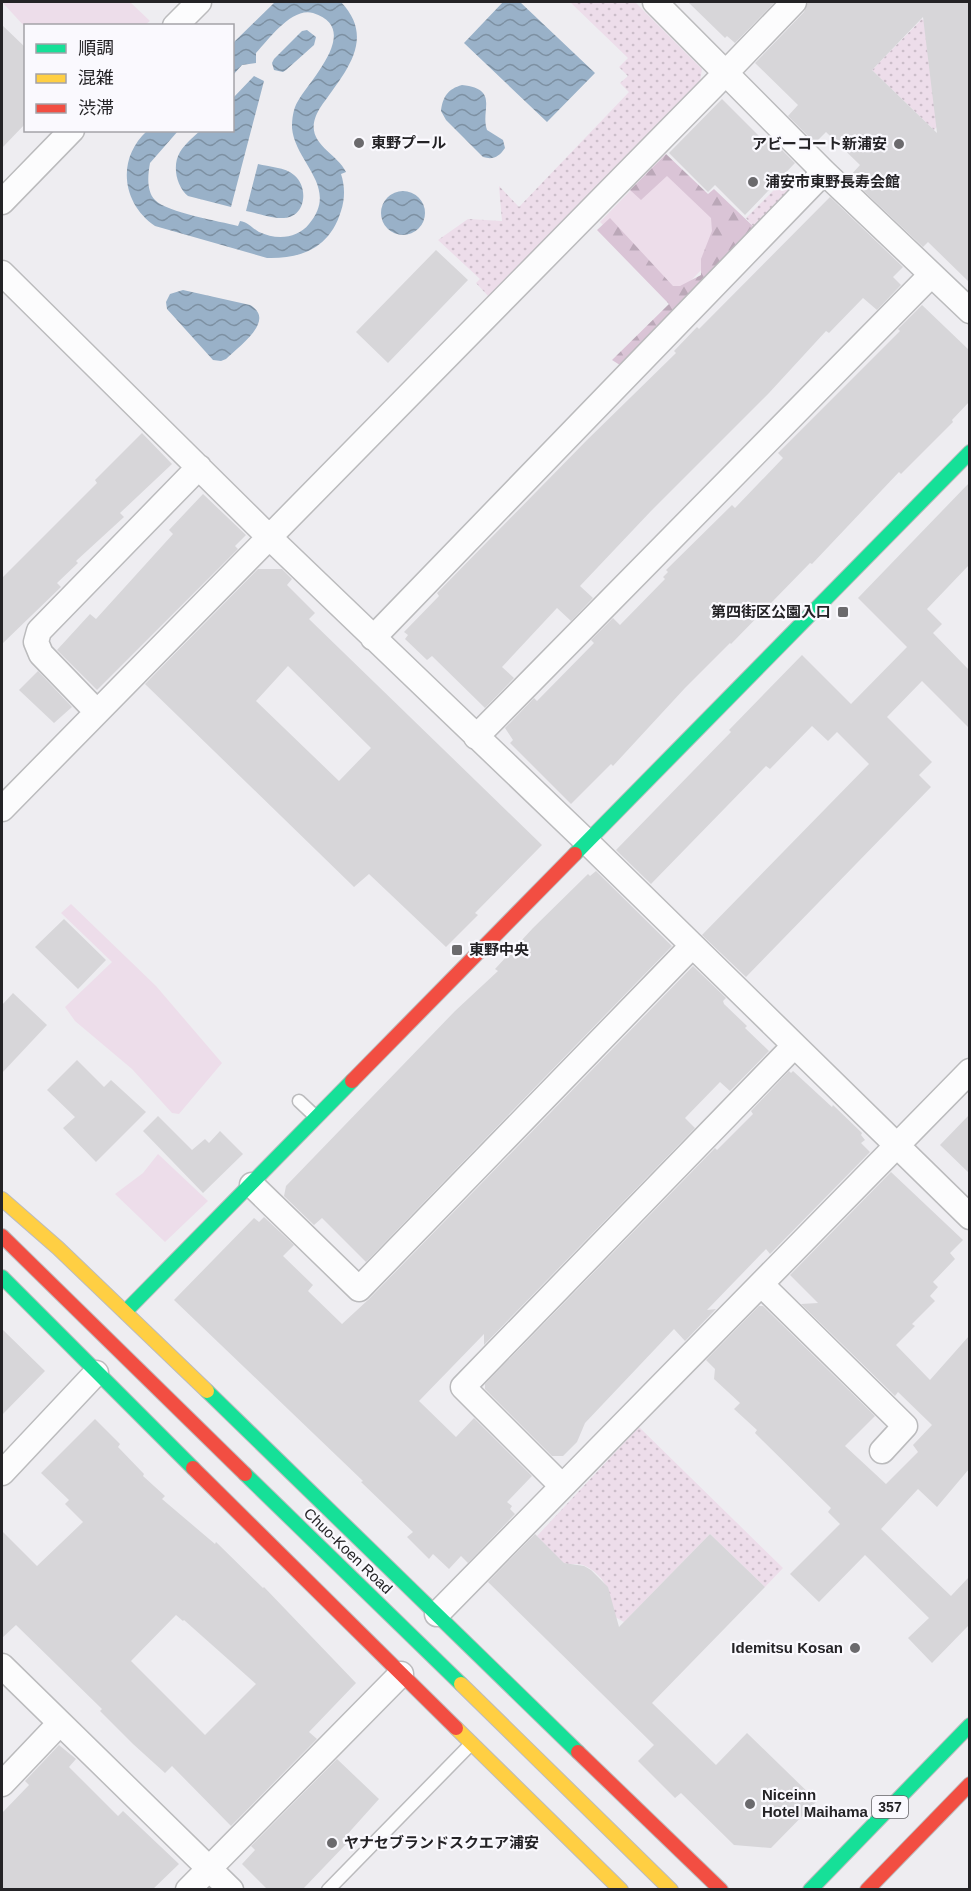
<svg xmlns="http://www.w3.org/2000/svg" width="971" height="1891" font-family="Helvetica,'Noto Sans JP',sans-serif">
	<style>
		.green { fill: #edddea }
		.forest { fill: url(#forest-firs) }
		.garden { fill: url(#garden-dots) }
		.water { fill: url(#water-waves) }
		.building { fill: #d7d6d9; fill-rule: evenodd }
		.lines { fill: none; stroke-linecap: round; stroke-linejoin: round }
		.lane-casing { stroke: #bbbbbd; stroke-width: 15 }
		.street-casing { stroke: #bbbbbd; stroke-width: 27 }
		.fast-casing { stroke: #bbbbbd; stroke-width: 16 }
		.slow-casing { stroke: #bbbbbd; stroke-width: 16 }
		.jam-casing { stroke: #bbbbbd; stroke-width: 16 }
		.lane { stroke: #fcfcfd; stroke-width: 12 }
		.street { stroke: #fcfcfd; stroke-width: 24 }
		.fast { stroke: #16e098; stroke-width: 14 }
		.slow { stroke: #ffcf43; stroke-width: 14 }
		.jam { stroke: #f24e42; stroke-width: 14 }
		.poi-dot { fill: #6b6a6d; stroke: #faf9fe; stroke-width: 2 }
		.labels { text-anchor: middle; stroke-width: 4.5; stroke-linejoin: round; paint-order: stroke }
		.shield { fill: #faf9fe; stroke: #646367; stroke-width: 1.5 }
		.shield-label { font-size: 14px; font-weight: bold; fill: #242326 }
		.poi-label { font-size: 15px; font-weight: bold; fill: #242326; stroke: #faf9fe; text-anchor: start }
		.street-label { font-size: 15px; fill: #242326; stroke: #faf9fe }
	</style>
	<defs>
		<pattern id="forest-firs" width="22" height="20" patternUnits="userSpaceOnUse" patternTransform="scale(1.5)"><rect width="22" height="20" fill="#dac4d6"/><path d="M5 1l3.5 6h-7zM16 11l3.5 6h-7z" fill="#bba8b8"/></pattern>
		<pattern id="garden-dots" width="8" height="8" patternUnits="userSpaceOnUse" patternTransform="scale(1.5)"><rect width="8" height="8" fill="#edddea"/><path d="M2 2h.1M6 6h.1" fill="none" stroke="#cbbdc9" stroke-width="1.8" stroke-linecap="round"/></pattern>
		<pattern id="water-waves" width="16" height="10" patternUnits="userSpaceOnUse" patternTransform="scale(1.5)"><rect width="16" height="10" fill="#99b1c8"/><path d="M0 5q4-4 8 0t8 0" fill="none" stroke="#7d90a2"/></pattern>
	</defs>
	<rect width="100%" height="100%" fill="#eeedf1"/>
	<path class="green" d="M 2,2 L 130,2 L 150,21 L 145,25 L 26,26 L 25,27 Z
		M 658,162 L 735,235 L 676,296 L 600,222 Z
		M 71,904 L 156,986 L 222,1063 L 179,1114 L 172,1113 L 132,1069 L 75,1021 L 65,1007 L 112,962 L 61,913 Z
		M 158,1154 L 208,1201 L 165,1242 L 115,1194 L 143,1173 Z"/>
	<path class="forest" d="M 666,154 L 708,194 L 714,189 L 755,228 L 623,367 L 612,360 L 669,304 L 597,230 L 610,218 L 673,286 L 680,286 L 701,275 L 701,259 L 712,231 L 711,218 L 667,176 L 641,200 L 630,190 Z"/>
	<path class="garden" d="M 570,2 L 635,2 L 702,69 L 700,82 L 489,297 L 476,283 L 480,279 L 438,240 L 468,219 L 502,221 L 499,186 L 519,207 L 629,92 L 620,83 L 628,76 L 619,67 L 628,58 Z
		M 922,19 L 939,32 L 950,112 L 934,130 L 872,70 Z
		M 782,182 L 791,192 L 755,228 L 746,218 Z
		M 639,1427 L 783,1568 L 765,1587 L 710,1534 L 624,1622 L 610,1614 C 616,1594 601,1572 583,1565 C 577,1563 569,1565 564,1563 C 558,1560 543,1542 537,1536 Z"/>
	<path class="water" d="M 275,2 L 341,2 C 377,40 344,73 320,108 C 299,142 336,151 346,172 L 341,174 C 345,186 345,199 341,211 C 330,247 303,259 267,258 L 155,226 C 121,203 117,158 147,131 L 178,131 L 150,163 C 148,174 146,191 155,200 C 168,213 219,221 238,226 L 240,221 C 248,222 252,228 259,232 C 276,240 297,239 309,224 C 340,187 295,163 292,128 C 292,119 293,109 298,101 C 311,79 362,28 313,13 C 292,7 269,39 256,53 L 256,63 L 242,65 L 233,75 L 233,43 Z
		M 503,2 L 520,2 L 595,73 L 547,122 L 464,43 Z
		M 307,30 L 316,37 L 314,45 L 286,70 L 283,72 L 274,70 L 272,63 L 274,59 L 302,31 Z
		M 254,76 L 264,81 L 231,207 L 188,196 C 176,186 172,165 180,152 C 185,144 193,137 200,131 L 232,130 L 233,98 Z
		M 462,85 C 500,89 480,110 487,130 L 503,140 L 505,148 C 499,157 493,160 483,157 L 446,120 L 441,111 C 443,96 448,89 462,85 Z
		M 258,164 C 269,167 285,167 294,175 C 309,187 306,217 284,218 C 272,219 258,213 246,211 Z
		M381 213a22 22 0 1 1 44 0a22 22 0 1 1-44 0Z
		M 183,290 L 250,305 C 277,320 238,347 226,359 L 221,361 L 213,360 L 167,309 L 166,302 L 170,294 Z"/>
	<path class="building" d="M 688,2 L 775,2 L 735,43 L 727,36 L 725,38 Z
		M 808,2 L 969,2 L 969,282 L 928,242 L 923,247 L 849,177 L 860,165 L 826,132 L 815,143 L 788,116 L 798,105 L 755,63 L 804,12 ZM 923,17 L 937,133 L 872,70 Z
		M 2,25 L 26,48 L 26,123 L 2,148 Z
		M 722,99 L 763,140 L 768,136 L 795,163 L 745,215 L 715,185 L 708,192 L 669,153 Z
		M 830,197 L 903,267 L 893,277 L 901,285 L 877,310 L 863,298 L 829,333 L 826,331 L 769,393 L 651,511 L 580,586 L 593,598 L 571,621 L 557,608 L 502,667 L 514,678 L 485,708 L 432,656 L 427,660 L 405,639 L 408,635 L 404,632 L 439,596 L 437,593 L 587,440 L 676,353 L 674,351 L 697,327 L 699,329 Z
		M 436,250 L 468,280 L 388,363 L 356,332 Z
		M 922,305 L 969,350 L 969,402 L 952,420 L 953,422 L 901,474 L 899,472 L 812,564 L 810,563 L 731,644 L 730,643 L 685,688 L 613,766 L 611,764 L 571,804 L 510,743 L 513,740 L 505,728 L 534,698 L 537,701 L 594,643 L 591,640 L 613,618 L 620,625 L 665,579 L 663,577 L 668,572 L 666,570 L 732,505 L 735,508 L 783,458 L 778,453 L 900,331 L 898,329 Z
		M 142,433 L 172,464 L 120,513 L 124,517 L 76,561 L 78,563 L 57,583 L 61,587 L 2,644 L 2,578 L 97,483 L 95,480 Z
		M 969,483 L 969,565 L 927,609 L 942,624 L 933,633 L 969,670 L 969,728 L 922,681 L 887,717 L 932,762 L 919,775 L 931,787 L 746,977 L 702,935 L 869,764 L 837,732 L 828,741 L 812,726 L 770,769 L 766,766 L 651,884 L 616,850 L 731,732 L 729,730 L 802,655 L 851,704 L 907,647 L 858,598 Z
		M 203,494 L 246,535 L 235,546 L 238,549 L 97,690 L 57,650 L 90,614 L 96,619 L 173,534 L 169,530 Z
		M 258,569 L 282,569 L 292,579 L 287,585 L 315,613 L 309,619 L 542,845 L 475,913 L 478,915 L 446,947 L 369,874 L 354,887 L 145,684 ZM 288,666 L 371,748 L 339,781 L 256,701 Z
		M 38,671 L 72,707 L 54,723 L 19,690 Z
		M 596,871 L 672,946 L 366,1262 L 322,1218 L 314,1225 L 284,1196 L 286,1186 L 455,1011 L 498,971 L 495,969 L 533,928 L 588,874 L 590,876 Z
		M 64,919 L 106,960 L 78,989 L 35,947 Z
		M 693,966 L 726,998 L 723,1001 L 724,1004 L 747,1026 L 745,1028 L 769,1051 L 730,1091 L 720,1082 L 685,1118 L 695,1128 L 484,1345 L 484,1334 L 419,1401 L 456,1437 L 474,1418 L 532,1476 L 507,1502 L 512,1506 L 510,1509 L 515,1514 L 468,1563 L 461,1556 L 449,1569 L 433,1554 L 429,1559 L 407,1537 L 413,1532 L 361,1482 L 363,1481 L 174,1300 L 254,1218 L 259,1222 L 264,1217 L 294,1245 L 283,1256 L 313,1285 L 308,1291 L 342,1324 L 369,1299 Z
		M 13,993 L 47,1025 L 2,1073 L 2,1005 Z
		M 77,1060 L 104,1087 L 111,1080 L 146,1112 L 96,1162 L 63,1128 L 75,1117 L 47,1090 Z
		M 789,1071 L 791,1073 L 793,1071 L 832,1107 L 833,1105 L 862,1133 L 861,1135 L 865,1140 L 861,1143 L 870,1152 L 770,1254 L 766,1249 L 707,1310 L 716,1309 L 685,1341 L 674,1329 L 585,1423 L 577,1442 L 563,1456 L 552,1456 L 485,1389 L 485,1384 L 715,1148 L 717,1150 L 753,1114 L 751,1111 Z
		M 969,1115 L 969,1173 L 940,1145 Z
		M 158,1116 L 192,1150 L 205,1139 L 209,1143 L 220,1131 L 243,1154 L 203,1193 L 143,1131 Z
		M 891,1172 L 963,1240 L 950,1253 L 955,1259 L 933,1282 L 938,1287 L 930,1296 L 935,1301 L 912,1324 L 915,1326 L 896,1345 L 930,1380 L 969,1336 L 969,1469 L 937,1507 L 918,1489 L 881,1529 L 951,1596 L 969,1577 L 969,1625 L 932,1663 L 908,1638 L 929,1618 L 865,1555 L 819,1602 L 790,1574 L 840,1524 L 828,1512 L 831,1508 L 755,1433 L 757,1430 L 734,1409 L 740,1403 L 714,1379 L 715,1369 L 706,1360 L 759,1306 L 763,1306 L 875,1416 L 845,1446 L 886,1484 L 918,1452 L 913,1445 L 932,1425 L 898,1392 L 895,1396 L 801,1304 L 818,1303 L 790,1275 Z
		M 2,1329 L 45,1371 L 2,1415 Z
		M 95,1419 L 120,1444 L 118,1447 L 144,1474 L 143,1476 L 165,1496 L 162,1499 L 215,1544 L 216,1542 L 263,1588 L 264,1587 L 356,1683 L 309,1732 L 317,1739 L 231,1826 L 172,1766 L 165,1773 L 133,1744 L 100,1711 L 102,1709 L 16,1625 L 2,1638 L 2,1531 L 37,1566 L 83,1522 L 65,1504 L 69,1500 L 41,1473 ZM 176,1615 L 183,1621 L 184,1620 L 256,1684 L 205,1735 L 131,1661 Z
		M 535,1534 L 564,1563 L 584,1566 L 591,1570 L 608,1587 L 619,1627 L 710,1534 L 765,1587 L 652,1703 L 716,1765 L 747,1733 L 817,1801 L 771,1848 L 734,1845 L 681,1793 L 675,1798 L 638,1761 L 654,1745 L 488,1582 Z
		M 59,1745 L 76,1759 L 69,1767 L 118,1816 L 123,1811 L 179,1864 L 152,1890 L 2,1890 L 2,1813 L 29,1785 L 25,1781 Z
		M 337,1759 L 379,1799 L 344,1838 L 348,1842 L 302,1890 L 268,1890 L 242,1864 L 255,1850 L 251,1846 Z"/>
	<g class="lines">
		<g class="lane-casing">
			<path id="lane" d="M 299,1101 L 316,1117
				M 328,1890 L 470,1745"/>
		</g>
		<g class="street-casing">
			<path id="street" d="M 655,2 L 824,172 L 970,311
				M 175,26 L 199,2
				M 2,202 L 72,130
				M 2,273 L 268,536 L 587,842 L 970,1217
				M 373,638 L 824,172
				M 97,712 L 41,654 L 36,642 L 39,631 L 199,467
				M 476,737 L 931,275
				M 2,809 L 714,85 L 794,2
				M 252,1185 L 359,1289 L 692,946
				M 761,1284 L 905,1426 L 882,1451
				M 2,1473 L 96,1373
				M 562,1486 L 463,1387 L 794,1046
				M 437,1614 L 970,1071
				M 2,1666 L 231,1890
				M 2,1784 L 60,1723
				M 188,1890 L 401,1674"/>
		</g>
		<g class="fast-casing">
			<path id="fast" d="M 575,854 L 970,452
				M 2,1277 L 193,1468
				M 125,1312 L 352,1081
				M 207,1391 L 578,1752
				M 245,1474 L 461,1684
				M 810,1890 L 970,1725"/>
		</g>
		<g class="slow-casing">
			<path id="slow" d="M 2,1199 L 58,1248 L 207,1391
				M 461,1684 L 671,1890
				M 456,1728 L 621,1890"/>
		</g>
		<g class="jam-casing">
			<path id="jam" d="M 352,1081 L 575,854
				M 2,1236 L 245,1474
				M 193,1468 L 456,1728
				M 578,1752 L 721,1890
				M 867,1890 L 970,1784"/>
		</g>
		<use href="#lane" class="lane"/>
		<use href="#street" class="street"/>
		<use href="#fast" class="fast"/>
		<use href="#slow" class="slow"/>
		<use href="#jam" class="jam"/>
	</g>
	<g class="poi-dot">
		<circle cx="359" cy="143" r="6"/>
		<circle cx="899" cy="144" r="6"/>
		<circle cx="753" cy="182" r="6"/>
		<rect x="837" y="606" width="12" height="12" rx="3"/>
		<rect x="451" y="944" width="12" height="12" rx="3"/>
		<circle cx="855" cy="1648" r="6"/>
		<circle cx="750" cy="1804" r="6"/>
		<circle cx="332" cy="1843" r="6"/>
	</g>
	<g class="labels">
		<rect class="shield" x="872" y="1796" width="36" height="22" rx="4.5"/>
		<g class="shield-label">
			<text x="890" y="1812">357</text>
		</g>
		<g class="poi-label">
			<text x="371" y="148">東野プール</text>
			<text x="887" y="149" text-anchor="end">アビーコート新浦安</text>
			<text x="765" y="187">浦安市東野長寿会館</text>
			<text x="831" y="617" text-anchor="end">第四街区公園入口</text>
			<text x="469" y="955">東野中央</text>
			<text x="843" y="1653" text-anchor="end">Idemitsu Kosan</text>
			<text x="762" y="1800">Niceinn<tspan x="762" dy="17">Hotel Maihama</tspan></text>
			<text x="344" y="1848">ヤナセブランドスクエア浦安</text>
		</g>
		<g class="street-label">
			<text transform="translate(348 1551) rotate(44)" y="5">Chuo-Koen Road</text>
		</g>
	</g>
	<rect width="971" height="1891" fill="none" stroke="#242326" stroke-width="6"/>
	<rect x="24" y="24" width="210" height="108" fill="#faf9fe" stroke="#a4a3a8" stroke-width="1.5"/>
	<rect x="36" y="44" width="30" height="9" fill="#16e098" stroke="#a4a3a8" stroke-width="1.5"/>
	<text x="78" y="54" font-size="18" fill="#242326">順調</text>
	<rect x="36" y="74" width="30" height="9" fill="#ffcf43" stroke="#a4a3a8" stroke-width="1.5"/>
	<text x="78" y="84" font-size="18" fill="#242326">混雑</text>
	<rect x="36" y="104" width="30" height="9" fill="#f24e42" stroke="#a4a3a8" stroke-width="1.5"/>
	<text x="78" y="114" font-size="18" fill="#242326">渋滞</text>
</svg>
